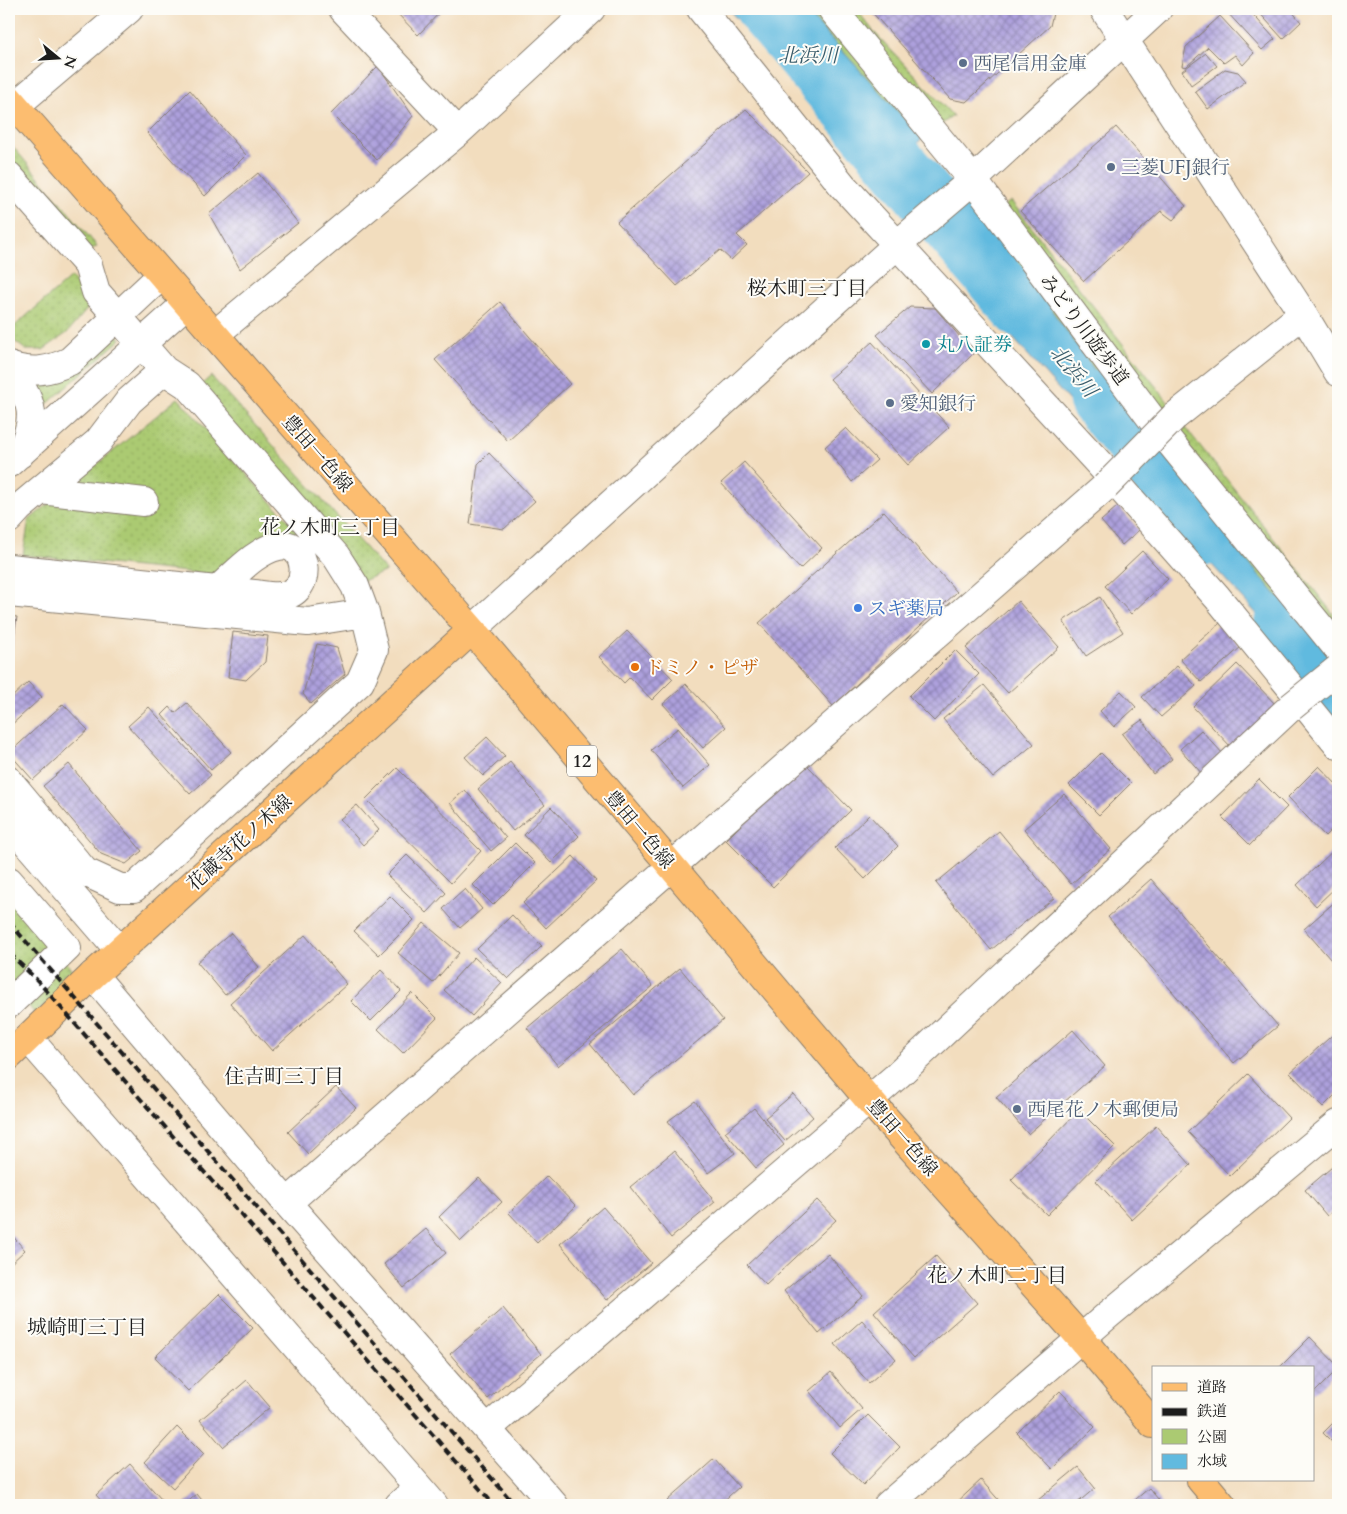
<svg xmlns="http://www.w3.org/2000/svg" width="1347" height="1514" font-family="Cardo,'Noto Serif JP',serif">
	<style>
		.green { fill: url(#green-dots); stroke: #647347 }
		.water { fill: #61badf; stroke: #3e6b7e }
		.lines { fill: none; stroke-linecap: round; stroke-linejoin: round }
		.river { stroke: #61badf; stroke-width: 59 }
		.building { fill: url(#building-cross-hatch) }
		.minor-casing { stroke: #877c6d; stroke-width: 30 }
		.major-casing { stroke: #877c6d; stroke-width: 30 }
		.minor { stroke: #fff; stroke-width: 28 }
		.major { stroke: #fcbd6f; stroke-width: 28 }
		.rail { stroke: #1c1c1c; stroke-width: 4; stroke-dasharray: 8 4; stroke-linecap: butt }
		.minor-bridge-casing { stroke: #877c6d; stroke-width: 30; stroke-linecap: butt }
		.minor-bridge { stroke: #fff; stroke-width: 28 }
		.service-dot { fill: #5c6f8a; stroke: #fdfcf7; stroke-width: 2 }
		.culture-dot { fill: #0f9aa8; stroke: #fdfcf7; stroke-width: 2 }
		.shop-dot { fill: #3f7fe0; stroke: #fdfcf7; stroke-width: 2 }
		.food-dot { fill: #e8710a; stroke: #fdfcf7; stroke-width: 2 }
		.labels { text-anchor: middle; stroke-width: 4; stroke-linejoin: round; paint-order: stroke }
		.shield { fill: #fdfcf7; stroke: #605f5e; stroke-width: 1 }
		.shield-label { font-size: 18px; font-weight: bold; fill: #1c1c1c }
		.service-label { font-size: 19px; fill: #4e5e75; stroke: #fdfcf7; text-anchor: start }
		.street-label { font-size: 19px; fill: #1c1c1c; stroke: #fdfcf7 }
		.culture-label { font-size: 19px; fill: #0d838f; stroke: #fdfcf7; text-anchor: start }
		.shop-label { font-size: 19px; fill: #366cbe; stroke: #fdfcf7; text-anchor: start }
		.food-label { font-size: 19px; fill: #c56008; stroke: #fdfcf7; text-anchor: start }
		.water-label { font-size: 20px; font-style: italic; fill: #385b6a; stroke: #fdfcf7 }
		.neighbourhood-label { font-size: 20px; fill: #1c1c1c; stroke: #fdfcf7 }
	</style>
	<defs>
		<pattern id="green-dots" width="8" height="8" patternUnits="userSpaceOnUse" patternTransform="scale(1.25)"><rect width="8" height="8" fill="#abca72"/><path d="M2 2h.1M6 6h.1" fill="none" stroke="#93ad62" stroke-width="1.8" stroke-linecap="round"/></pattern>
		<pattern id="building-cross-hatch" width="8" height="8" patternUnits="userSpaceOnUse" patternTransform="scale(1.25)"><rect width="8" height="8" fill="#ada0dd"/><path d="M0 0l8 8M0 8l8-8" fill="none" stroke="#8c82b2"/></pattern>
	</defs>
	<rect width="100%" height="100%" fill="#fdfcf7"/>
	<filter id="ink" filterUnits="userSpaceOnUse"><feTurbulence type="fractalNoise" baseFrequency=".02" numOctaves="2"/><feDisplacementMap in="SourceGraphic" scale="10" xChannelSelector="R" yChannelSelector="G"/><feConvolveMatrix kernelMatrix="1 2 1 2 8 2 1 2 1" color-interpolation-filters="sRGB"/></filter>
	<filter id="wash" filterUnits="userSpaceOnUse"><feTurbulence type="fractalNoise" baseFrequency=".0096" numOctaves="4" result="noise"/><feDisplacementMap in="SourceGraphic" scale="20" xChannelSelector="R" yChannelSelector="G"/><feGaussianBlur stdDeviation="1.12" result="paint"/><feColorMatrix in="noise" values="0 0 0 0 0 0 0 0 0 0 0 0 0 0 0 0 0 1.4 0 .05"/><feComposite in="paint" operator="in"/></filter>
	<g filter="url(#wash)">
		<rect width="100%" height="100%" fill="#f2ddbe"/>
		<path class="green" d="M 805,9 L 856,9 L 875,33 L 953,116 L 921,139 Z
			M 9,142 L 97,246 L 85,254 L 9,165 Z
			M 1011,201 L 1172,407 L 1139,432 L 1046,304 L 988,217 Z
			M 71,277 L 94,301 L 67,333 L 43,350 L 26,350 L 9,337 L 9,331 Z
			M 115,332 L 121,339 L 47,404 L 38,384 Z
			M 211,376 L 386,571 L 363,581 L 197,389 Z
			M 178,398 L 303,537 L 282,533 L 266,535 L 216,575 L 23,555 L 29,520 Z
			M 1186,428 L 1338,620 L 1338,660 L 1335,663 L 1207,515 L 1146,451 Z
			M 9,878 L 76,976 L 35,1014 L 13,986 L 9,990 Z"/>
		<path class="water" d="M 728,9 L 804,9 L 922,138 L 888,183 Z
			M 991,226 L 1139,432 L 1140,434 L 1118,456 L 949,266 Z
			M 1165,466 L 1335,663 L 1316,679 L 1142,488 Z"/>
		<g class="lines">
			<path class="river" d="M 765,9 L 1022,310
				M 1098,399 L 1210,536
				M 1283,626 L 1338,693"/>
		</g>
		<g id="blocks">
			<path class="building" d="M 393,9 L 443,9 L 418,35 Z
				M 869,9 L 1054,9 L 1050,26 L 966,102 L 950,99 Z
				M 1227,9 L 1248,9 L 1275,39 L 1262,50 L 1225,10 Z
				M 1256,9 L 1290,9 L 1301,22 L 1283,39 Z
				M 1220,16 L 1254,53 L 1243,65 L 1235,55 L 1224,63 L 1208,47 L 1186,67 L 1182,66 L 1186,47 Z
				M 1206,53 L 1217,66 L 1191,85 L 1182,71 Z
				M 378,66 L 413,116 L 377,160 L 331,114 Z
				M 1225,69 L 1238,72 L 1246,81 L 1208,109 L 1195,91 Z
				M 190,90 L 246,155 L 205,196 L 147,133 Z
				M 746,109 L 808,172 L 737,235 L 747,245 L 731,260 L 720,250 L 677,286 L 617,222 Z
				M 1116,127 L 1186,206 L 1173,220 L 1161,211 L 1084,281 L 1020,211 Z
				M 258,173 L 298,223 L 240,269 L 209,214 Z
				M 500,302 L 570,384 L 508,441 L 435,360 Z
				M 910,307 L 935,308 L 974,353 L 932,394 L 877,335 Z
				M 872,342 L 949,427 L 908,465 L 830,379 Z
				M 846,428 L 877,460 L 852,482 L 825,447 Z
				M 489,453 L 535,501 L 504,529 L 470,524 L 478,464 Z
				M 744,462 L 822,548 L 800,569 L 721,483 Z
				M 1118,506 L 1139,530 L 1122,545 L 1101,521 Z
				M 884,511 L 957,592 L 833,706 L 759,623 Z
				M 1142,551 L 1168,579 L 1131,614 L 1105,586 Z
				M 1100,597 L 1123,632 L 1086,656 L 1063,621 Z
				M 1018,601 L 1059,647 L 1008,693 L 966,648 Z
				M 9,616 L 17,617 L 11,655 L 9,655 Z
				M 1220,623 L 1241,647 L 1201,682 L 1180,659 Z
				M 627,631 L 673,679 L 652,700 L 630,677 L 624,683 L 599,657 Z
				M 233,632 L 268,636 L 265,662 L 246,680 L 228,677 Z
				M 317,644 L 337,648 L 345,674 L 311,704 L 303,694 Z
				M 955,650 L 979,674 L 934,721 L 909,696 Z
				M 1237,664 L 1277,706 L 1233,749 L 1193,707 Z
				M 1177,666 L 1196,686 L 1161,717 L 1142,697 Z
				M 28,682 L 42,697 L 9,727 L 9,700 Z
				M 686,684 L 726,727 L 703,748 L 663,704 Z
				M 984,685 L 1034,744 L 993,778 L 943,719 Z
				M 1121,691 L 1136,707 L 1114,727 L 1100,711 Z
				M 187,703 L 231,752 L 211,770 L 162,715 L 170,707 L 175,713 Z
				M 63,704 L 88,730 L 33,780 L 9,753 Z
				M 149,707 L 211,775 L 190,794 L 128,726 Z
				M 1142,720 L 1172,759 L 1153,774 L 1122,734 Z
				M 678,728 L 710,765 L 683,788 L 651,750 Z
				M 1201,730 L 1225,756 L 1203,775 L 1180,749 Z
				M 487,737 L 505,756 L 483,776 L 465,757 Z
				M 1101,753 L 1131,783 L 1099,815 L 1069,785 Z
				M 510,762 L 545,805 L 513,831 L 478,789 Z
				M 804,762 L 851,810 L 773,887 L 726,840 Z
				M 69,764 L 142,851 L 126,864 L 101,854 L 43,786 Z
				M 1319,766 L 1338,786 L 1338,823 L 1325,836 L 1288,797 Z
				M 397,768 L 481,851 L 451,883 L 366,799 Z
				M 1259,779 L 1287,807 L 1250,845 L 1222,817 Z
				M 465,790 L 506,838 L 491,851 L 450,803 Z
				M 1064,794 L 1111,849 L 1071,884 L 1024,829 Z
				M 357,805 L 379,830 L 363,845 L 340,819 Z
				M 551,807 L 579,836 L 551,863 L 524,835 Z
				M 869,815 L 898,846 L 865,879 L 835,848 Z
				M 999,831 L 1054,898 L 991,950 L 936,883 Z
				M 515,843 L 535,863 L 493,905 L 473,885 Z
				M 1338,846 L 1338,885 L 1316,906 L 1297,885 Z
				M 407,855 L 446,893 L 427,913 L 387,875 Z
				M 573,856 L 596,881 L 546,928 L 523,903 Z
				M 1151,879 L 1278,1026 L 1234,1063 L 1108,917 Z
				M 465,889 L 482,909 L 460,928 L 443,909 Z
				M 390,896 L 414,920 L 379,955 L 354,931 Z
				M 1338,899 L 1338,968 L 1304,929 Z
				M 512,915 L 542,946 L 508,979 L 477,949 Z
				M 424,923 L 459,953 L 433,983 L 398,953 Z
				M 231,933 L 259,967 L 225,995 L 197,962 Z
				M 305,935 L 347,984 L 272,1051 L 230,1003 Z
				M 622,949 L 653,986 L 558,1066 L 527,1028 Z
				M 474,957 L 502,983 L 472,1016 L 444,990 Z
				M 680,968 L 723,1020 L 633,1095 L 590,1044 Z
				M 381,970 L 401,991 L 371,1021 L 351,1001 Z
				M 412,993 L 437,1018 L 403,1053 L 378,1029 Z
				M 1073,1030 L 1105,1066 L 1028,1134 L 996,1097 Z
				M 1338,1030 L 1338,1092 L 1323,1107 L 1290,1073 Z
				M 1248,1074 L 1289,1118 L 1230,1176 L 1188,1132 Z
				M 336,1087 L 356,1108 L 308,1154 L 288,1132 Z
				M 793,1094 L 813,1117 L 785,1141 L 765,1118 Z
				M 695,1101 L 735,1153 L 708,1173 L 668,1121 Z
				M 754,1108 L 784,1145 L 756,1168 L 725,1132 Z
				M 1079,1110 L 1115,1146 L 1047,1215 L 1011,1180 Z
				M 1156,1126 L 1191,1165 L 1132,1220 L 1096,1181 Z
				M 674,1151 L 715,1202 L 671,1238 L 630,1187 Z
				M 1338,1162 L 1338,1206 L 1327,1216 L 1305,1190 Z
				M 547,1176 L 576,1206 L 537,1243 L 509,1213 Z
				M 479,1178 L 502,1202 L 461,1241 L 439,1217 Z
				M 817,1200 L 836,1220 L 766,1285 L 747,1265 Z
				M 603,1207 L 651,1263 L 607,1300 L 560,1244 Z
				M 426,1229 L 446,1253 L 404,1288 L 384,1264 Z
				M 9,1232 L 25,1250 L 9,1265 Z
				M 828,1254 L 863,1296 L 819,1334 L 784,1291 Z
				M 936,1256 L 977,1303 L 914,1358 L 874,1312 Z
				M 219,1294 L 253,1328 L 188,1391 L 155,1357 Z
				M 503,1308 L 541,1354 L 488,1399 L 450,1354 Z
				M 862,1320 L 896,1359 L 869,1383 L 835,1344 Z
				M 1310,1337 L 1338,1366 L 1338,1369 L 1313,1394 L 1313,1368 L 1279,1368 Z
				M 831,1372 L 862,1409 L 840,1428 L 809,1391 Z
				M 247,1380 L 270,1407 L 223,1447 L 200,1420 Z
				M 1060,1391 L 1095,1427 L 1052,1469 L 1017,1433 Z
				M 868,1415 L 900,1447 L 863,1485 L 830,1453 Z
				M 1338,1418 L 1338,1448 L 1323,1433 Z
				M 177,1427 L 204,1454 L 173,1488 L 145,1462 Z
				M 714,1459 L 739,1487 L 719,1505 L 671,1505 L 667,1501 Z
				M 130,1464 L 161,1499 L 154,1505 L 105,1505 L 96,1495 Z
				M 1078,1467 L 1095,1488 L 1075,1505 L 1032,1505 Z
				M 981,1480 L 1003,1505 L 954,1505 Z
				M 1149,1488 L 1163,1505 L 1129,1505 Z
				M 197,1494 L 206,1505 L 184,1505 Z"/>
		</g>
	</g>
	<g filter="url(#ink)">
		<use href="#blocks" fill-opacity="0" stroke="#877c6d" stroke-width="1"/>
		<g class="lines">
			<g class="minor-casing">
				<path id="minor" d="M 343,9 L 458,132
					M 701,9 L 843,186 L 1104,469 L 1217,597 L 1338,745
					M 832,9 L 973,180 L 1160,430 L 1338,649
					M 1104,9 L 1303,314 L 1338,372
					M 15,106 L 129,9
					M 9,176 L 88,265 L 96,292 L 118,317 L 164,370 L 187,385 L 336,556 L 355,586 L 365,613 L 374,650 L 360,682 L 134,888 L 120,888 L 85,872 L 9,781
					M 214,335 L 458,132 L 591,9
					M 9,366 C 32,374 49,371 70,361 L 162,275
					M 9,372 C 35,402 37,417 20,454
					M 1174,417 L 1303,314
					M 9,463 L 187,303
					M 41,490 L 144,502
					M 9,519 L 19,508 L 98,442 L 129,401 L 164,370
					M 9,568 C 91,577 172,585 254,594 C 263,595 272,597 281,596 C 314,594 309,539 278,546 C 255,551 235,575 217,590
					M 9,593 L 308,622 L 365,613
					M 472,630 L 898,244 L 973,180 L 1158,9
					M 9,822 L 120,951
					M 9,881 L 67,948 L 9,1004
					M 93,975 L 287,1203 L 554,1505
					M 28,1038 L 434,1505
					M 287,1203 L 1105,487
					M 487,1429 L 898,1075 L 1291,707
					M 399,1505 L 418,1488
					M 888,1505 L 1108,1315 L 1338,1124"/>
			</g>
			<g class="major-casing">
				<path id="major" d="M 9,99 L 472,630 L 869,1100 L 1081,1338 L 1153,1424
					M 9,1056 L 93,975 L 472,630
					M 1201,1480 L 1222,1505"/>
			</g>
			<use href="#minor" class="minor"/>
			<use href="#major" class="major"/>
			<path class="rail" d="M 9,922 L 515,1505
				M 9,953 L 37,980 L 494,1505"/>
			<g class="minor-bridge-casing">
				<path id="minor-bridge" d="M 1105,487 L 1174,417
					M 1291,707 L 1338,669"/>
			</g>
			<use href="#minor-bridge" class="minor-bridge"/>
		</g>
	</g>
	<g class="service-dot">
		<circle cx="963" cy="63" r="5"/>
		<circle cx="1111" cy="167" r="5"/>
		<circle cx="890" cy="403" r="5"/>
		<circle cx="1017" cy="1109" r="5"/>
	</g>
	<circle class="culture-dot" cx="926" cy="344" r="5"/>
	<circle class="shop-dot" cx="858" cy="608" r="5"/>
	<circle class="food-dot" cx="635" cy="667" r="5"/>
	<g class="labels">
		<rect class="shield" x="567" y="745.5" width="30" height="31" rx="4"/>
		<g class="shield-label">
			<text x="582" y="767">12</text>
		</g>
		<g class="service-label">
			<text x="973" y="70">西尾信用金庫</text>
			<text x="1121" y="174">三菱UFJ銀行</text>
			<text x="900" y="410">愛知銀行</text>
			<text x="1027" y="1116">西尾花ノ木郵便局</text>
		</g>
		<g class="street-label">
			<text transform="translate(1085 329) rotate(53)" y="7">みどり川遊歩道</text>
			<text transform="translate(318 453) rotate(49)" y="7">豊田一色線</text>
			<text transform="translate(640 829) rotate(50)" y="7">豊田一色線</text>
			<text transform="translate(239 842) rotate(-42)" y="7">花蔵寺花ノ木線</text>
			<text transform="translate(903 1137) rotate(49)" y="7">豊田一色線</text>
		</g>
		<g class="culture-label">
			<text x="936" y="351">丸八証券</text>
		</g>
		<g class="shop-label">
			<text x="868" y="615">スギ薬局</text>
		</g>
		<g class="food-label">
			<text x="645" y="674">ドミノ・ピザ</text>
		</g>
		<g class="water-label">
			<text x="808" y="62">北浜川</text>
			<text transform="translate(1074 371) rotate(50)" y="7">北浜川</text>
		</g>
		<g class="neighbourhood-label">
			<text x="807" y="295">桜木町三丁目</text>
			<text x="330" y="534">花ノ木町三丁目</text>
			<text x="284" y="1083">住吉町三丁目</text>
			<text x="997" y="1282">花ノ木町二丁目</text>
			<text x="87" y="1334">城崎町三丁目</text>
		</g>
	</g>
	<rect width="1347" height="1514" fill="none" stroke="#fdfcf7" stroke-width="30"/>
	<rect x="1152" y="1366" width="162" height="115" fill="#fdfcf7" stroke="#a3a29f"/>
	<rect x="1162" y="1383" width="25" height="8" fill="#fcbd6f" stroke="#a3a29f"/>
	<text x="1197" y="1392" font-size="15" fill="#1c1c1c">道路</text>
	<rect x="1162" y="1408" width="25" height="8" fill="#1c1c1c" stroke="#a3a29f"/>
	<text x="1197" y="1416" font-size="15" fill="#1c1c1c">鉄道</text>
	<rect x="1162" y="1429" width="25" height="15" fill="#abca72" stroke="#a3a29f"/>
	<text x="1197" y="1442" font-size="15" fill="#1c1c1c">公園</text>
	<rect x="1162" y="1454" width="25" height="15" fill="#61badf" stroke="#a3a29f"/>
	<text x="1197" y="1466" font-size="15" fill="#1c1c1c">水域</text>
	<g transform="translate(58 58) rotate(108)" stroke="#fdfcf7" stroke-width="4" paint-order="stroke">
	<path d="M0-4L9 19L0 12L-9 19Z" fill="#1c1c1c"/>
	<text y="-8" font-size="14" font-weight="bold" text-anchor="middle" fill="#1c1c1c">N</text>
	</g>
</svg>
